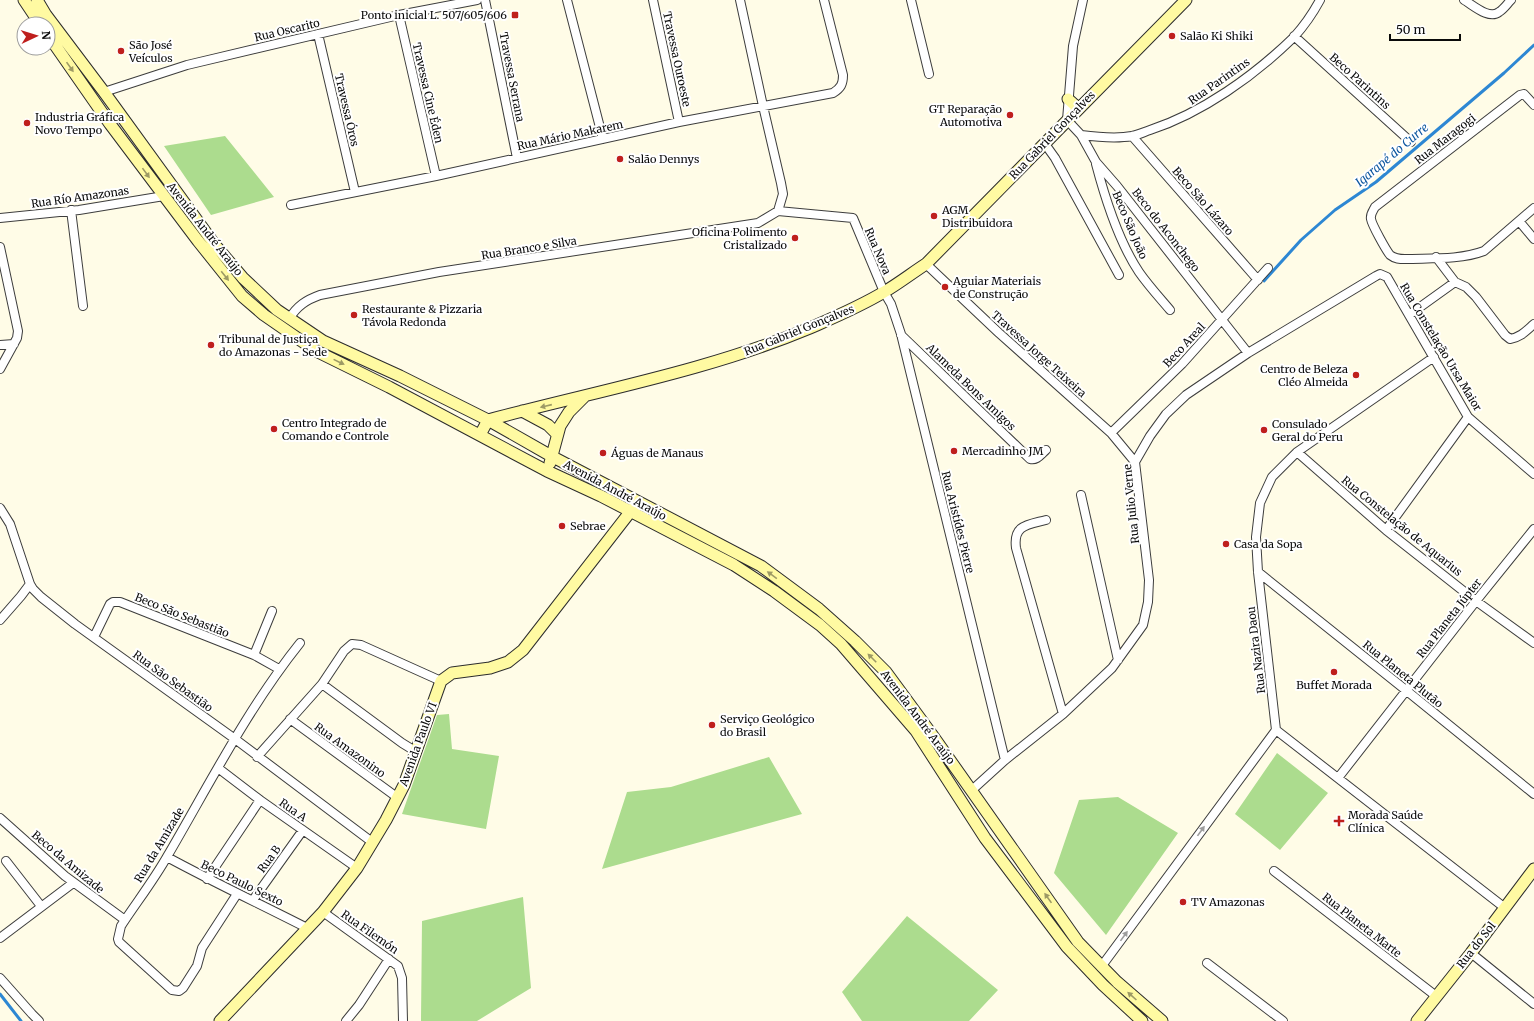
<svg xmlns="http://www.w3.org/2000/svg" width="1534" height="1021" font-family="Merriweather,serif">
	<style>
		.forest { fill: #acdc8e }
		.lines { fill: none; stroke-linecap: round; stroke-linejoin: round }
		.stream { stroke: #2d87d3; stroke-width: 3 }
		.street-casing { stroke: #3d3d3d; stroke-width: 10 }
		.secondary-casing { stroke: #2c2c2c; stroke-width: 13 }
		.street { stroke: #fff; stroke-width: 8 }
		.secondary { stroke: #fffaa2; stroke-width: 11 }
		.oneway { fill: #9d9a65 }
		.oneway2 { fill: #9d9d9d }
		.poi-dot { fill: #bf1f1d; stroke: #fff; stroke-width: 1.5 }
		.labels { text-anchor: middle; stroke-width: 4; stroke-linejoin: round; paint-order: stroke }
		.poi-label { font-size: 11px; fill: #0a0a0a; stroke: #fff; text-anchor: start }
		.street-label { font-size: 11px; fill: #0a0a0a; stroke: #fff }
		.water-label { font-size: 12px; font-style: italic; fill: #0f58a0; stroke: #fff }
	</style>
	<rect width="100%" height="100%" fill="#fffce7"/>
	<path class="forest" d="M 225,136 L 274,197 L 211,215 L 164,146 Z
		M 449,714 L 452,749 L 499,756 L 486,829 L 402,814 L 437,715 Z
		M 1277,753 L 1328,793 L 1280,850 L 1235,814 Z
		M 769,757 L 802,814 L 602,869 L 627,792 L 671,787 Z
		M 1118,797 L 1178,833 L 1106,935 L 1054,873 L 1079,800 Z
		M 523,897 L 531,988 L 477,1021 L 421,1021 L 422,921 Z
		M 907,916 L 998,990 L 969,1021 L 862,1021 L 842,992 Z"/>
	<g class="lines">
		<path class="stream" d="M 1264,281 L 1301,240 L 1335,210 L 1376,182 L 1504,73 L 1534,45
			M 0,994 L 21,1021"/>
		<g class="street-casing">
			<path id="street" d="M 485,0 L 517,158
				M 567,0 L 603,139
				M 653,0 L 679,122
				M 740,0 L 763,106 L 781,183 L 783,194 L 778,211
				M 911,0 L 929,74
				M 1083,0 L 1073,46 L 1067,120 L 1081,135 L 1096,162 L 1117,186 L 1248,353
				M 1464,0 C 1473,5 1489,20 1499,12 C 1504,9 1507,4 1511,0
				M 399,15 L 436,176
				M 318,34 L 355,192
				M 1294,36 L 1411,142
				M 104,92 L 187,65 L 399,15 L 477,0
				M 1534,105 L 1524,94 L 1520,95 L 1375,207 C 1373,211 1370,214 1371,219 C 1372,225 1386,250 1390,255 C 1395,259 1400,259 1405,259 C 1431,258 1460,260 1484,251 L 1534,208
				M 1081,135 C 1097,137 1116,139 1132,136 C 1138,135 1144,132 1150,130 C 1202,113 1254,76 1294,37 C 1304,26 1313,13 1320,0
				M 1132,136 L 1258,280
				M 1045,144 L 1055,158 L 1119,275
				M 1096,164 C 1105,198 1119,242 1139,272 C 1148,285 1159,297 1170,310
				M 291,205 L 436,176 L 679,122 L 833,93 C 841,88 843,84 843,75 L 824,0
				M 71,210 L 83,306
				M 778,211 L 853,218 L 884,292 L 891,304 L 901,334 L 1005,760
				M 0,218 L 79,210 L 164,196
				M 1519,221 L 1534,239
				M 0,247 L 18,331 L 17,338 L 0,369
				M 1436,257 L 1455,282 L 1466,287 L 1476,297 L 1505,335 L 1510,339 C 1521,337 1526,331 1534,324
				M 926,264 L 999,333 L 1111,433 L 1135,462
				M 1409,315 L 1455,282
				M 289,319 C 297,306 306,300 320,295 L 439,272 L 758,223 L 778,211
				M 901,335 L 1030,459 C 1037,461 1041,454 1046,450
				M 0,345 L 14,344
				M 1111,433 L 1182,364 L 1268,268
				M 1297,452 L 1386,530 L 1476,601 L 1534,643
				M 1081,495 L 1118,660
				M 0,508 L 10,524 L 30,584 L 33,589 L 41,597 L 75,624 L 235,739 L 372,842
				M 1046,520 C 1027,525 1013,525 1016,548 L 1063,714
				M 1386,530 L 1468,417
				M 1258,572 L 1407,691 L 1534,794
				M 0,620 L 21,596 L 30,584
				M 94,637 L 110,604 L 113,602 L 120,602 L 254,655 L 279,669
				M 254,655 L 272,611
				M 322,684 L 402,743 L 415,751
				M 290,719 L 398,798
				M 1276,730 L 1505,908
				M 257,757 L 322,684 L 344,651 L 352,644 L 361,645 L 441,681
				M 218,768 L 260,800 L 357,868
				M 1338,778 L 1476,601 L 1534,529
				M 972,790 L 1005,760 L 1063,714 L 1112,668 L 1143,625 L 1148,602 L 1149,580 L 1135,462 L 1150,436 L 1166,414 L 1186,395 L 1248,353 L 1376,276 L 1380,274 L 1387,277 L 1468,417 L 1534,474
				M 0,818 L 65,876 L 125,920
				M 167,857 C 213,882 260,904 307,928
				M 6,861 L 41,906
				M 1274,871 L 1436,996
				M 207,879 L 260,800
				M 237,894 L 202,948 L 197,966 L 183,988 L 179,991 L 172,990 L 119,942 L 118,939 L 121,926 C 136,903 154,880 168,855 C 210,783 248,708 300,643
				M 253,900 L 303,830
				M 323,912 L 398,966 L 402,978 L 403,1021
				M 0,938 L 73,883
				M 1471,953 L 1534,1004
				M 1207,963 L 1283,1021
				M 1101,967 L 1276,730 L 1258,572 L 1256,537 L 1260,503 L 1272,477 L 1297,452 L 1434,357
				M 0,978 L 32,1014 L 39,1021
				M 346,1021 L 359,1005 L 389,959"/>
		</g>
		<g class="secondary-casing">
			<path id="secondary" d="M 24,0 L 40,24
				M 37,0 L 46,15 L 104,92 L 215,245 L 243,278 L 277,310 L 323,341 L 400,376 L 488,420 L 553,457 L 761,566 L 819,609 L 855,641 L 886,672 L 933,736 L 1078,942 L 1117,982 L 1162,1021
				M 48,35 L 110,124 L 198,241 L 242,296 L 264,315 L 316,351 L 389,387 L 547,471 L 601,496 L 734,565 L 774,591 L 820,625 L 841,644 L 916,731 L 985,838 L 1067,947 L 1103,985 L 1142,1021
				M 1068,99 L 1078,108
				M 522,411 L 548,425 L 557,434
				M 480,435 L 488,420 C 596,391 707,371 810,328 C 835,317 861,306 884,292 C 898,284 912,273 926,264 L 1186,0
				M 550,463 L 560,426 L 569,412 L 584,397
				M 220,1021 L 323,912 L 357,868 L 386,820 L 404,785 L 441,681 L 452,673 L 490,668 L 508,662 L 523,650 L 634,507
				M 1417,1021 L 1471,953 L 1534,869"/>
		</g>
		<use href="#street" class="street"/>
		<use href="#secondary" class="secondary"/>
	</g>
	<defs><path id="oneway-solid" d="M-6-.8H1V-3.2L6.5 0L1 3.2V.8H-6Z"/></defs>
	<g class="oneway">
		<use href="#oneway-solid" transform="translate(70 67) rotate(55)"/>
		<use href="#oneway-solid" transform="translate(146 173) rotate(54)"/>
		<use href="#oneway-solid" transform="translate(225 276) rotate(51)"/>
		<use href="#oneway-solid" transform="translate(339 362) rotate(26)"/>
		<use href="#oneway-solid" transform="translate(546 406) rotate(167)"/>
		<use href="#oneway-solid" transform="translate(772 575) rotate(-144)"/>
		<use href="#oneway-solid" transform="translate(872 658) rotate(-135)"/>
		<use href="#oneway-solid" transform="translate(1048 898) rotate(-125)"/>
		<use href="#oneway-solid" transform="translate(1132 996) rotate(-138)"/>
	</g>
	<g class="oneway2">
		<use href="#oneway-solid" transform="translate(1201 831) rotate(-54)"/>
		<use href="#oneway-solid" transform="translate(1124 936) rotate(-54)"/>
	</g>
	<g class="poi-dot">
		<rect x="511" y="11" width="8" height="8" rx="2"/>
		<circle cx="1172" cy="36" r="4"/>
		<circle cx="121" cy="51" r="4"/>
		<circle cx="1010" cy="115" r="4"/>
		<circle cx="27" cy="123" r="4"/>
		<circle cx="620" cy="159" r="4"/>
		<circle cx="934" cy="216" r="4"/>
		<circle cx="795" cy="238" r="4"/>
		<circle cx="945" cy="287" r="4"/>
		<circle cx="354" cy="315" r="4"/>
		<circle cx="211" cy="345" r="4"/>
		<circle cx="1356" cy="375" r="4"/>
		<circle cx="274" cy="429" r="4"/>
		<circle cx="1264" cy="430" r="4"/>
		<circle cx="954" cy="451" r="4"/>
		<circle cx="603" cy="453" r="4"/>
		<circle cx="562" cy="526" r="4"/>
		<circle cx="1226" cy="544" r="4"/>
		<circle cx="1334" cy="672" r="4"/>
		<circle cx="712" cy="725" r="4"/>
		<path d="M1337 815h4v4h4v4h-4v4h-4v-4h-4v-4h4z"/>
		<circle cx="1183" cy="902" r="4"/>
	</g>
	<g class="labels">
		<g class="poi-label">
			<text x="507" y="19" text-anchor="end">Ponto inicial L. 507/605/606</text>
			<text x="1180" y="40">Salão Ki Shiki</text>
			<text x="129" y="49">São José<tspan x="129" dy="13">Veículos</tspan></text>
			<text x="1002" y="113" text-anchor="end">GT Reparação<tspan x="1002" dy="13">Automotiva</tspan></text>
			<text x="35" y="121">Industria Gráfica<tspan x="35" dy="13">Novo Tempo</tspan></text>
			<text x="628" y="163">Salão Dennys</text>
			<text x="942" y="214">AGM<tspan x="942" dy="13">Distribuidora</tspan></text>
			<text x="787" y="236" text-anchor="end">Oficina Polimento<tspan x="787" dy="13">Cristalizado</tspan></text>
			<text x="953" y="285">Aguiar Materiais<tspan x="953" dy="13">de Construção</tspan></text>
			<text x="362" y="313">Restaurante &amp; Pizzaria<tspan x="362" dy="13">Távola Redonda</tspan></text>
			<text x="219" y="343">Tribunal de Justiça<tspan x="219" dy="13">do Amazonas - Sede</tspan></text>
			<text x="1348" y="373" text-anchor="end">Centro de Beleza<tspan x="1348" dy="13">Cléo Almeida</tspan></text>
			<text x="282" y="427">Centro Integrado de<tspan x="282" dy="13">Comando e Controle</tspan></text>
			<text x="1272" y="428">Consulado<tspan x="1272" dy="13">Geral do Peru</tspan></text>
			<text x="962" y="455">Mercadinho JM</text>
			<text x="611" y="457">Águas de Manaus</text>
			<text x="570" y="530">Sebrae</text>
			<text x="1234" y="548">Casa da Sopa</text>
			<text x="1334" y="689" text-anchor="middle">Buffet Morada</text>
			<text x="720" y="723">Serviço Geológico<tspan x="720" dy="13">do Brasil</tspan></text>
			<text x="1348" y="819">Morada Saúde<tspan x="1348" dy="13">Clínica</tspan></text>
			<text x="1191" y="906">TV Amazonas</text>
		</g>
		<g class="street-label">
			<text transform="translate(287 30) rotate(-13)" y="4">Rua Oscarito</text>
			<text transform="translate(677 59) rotate(78)" y="4">Travessa Ouroeste</text>
			<text transform="translate(512 77) rotate(79)" y="4">Travessa Serrana</text>
			<text transform="translate(1219 81) rotate(-35)" y="4">Rua Parintins</text>
			<text transform="translate(1360 81) rotate(42)" y="4">Beco Parintins</text>
			<text transform="translate(428 93) rotate(77)" y="4">Travessa Cine Éden</text>
			<text transform="translate(347 110) rotate(77)" y="4">Travessa Óros</text>
			<text transform="translate(570 135) rotate(-12)" y="4">Rua Mário Makarem</text>
			<text transform="translate(1052 135) rotate(-46)" y="4">Rua Gabriel Gonçalves</text>
			<text transform="translate(1445 139) rotate(-38)" y="4">Rua Maragogi</text>
			<text transform="translate(80 197) rotate(-8)" y="4">Rua Río Amazonas</text>
			<text transform="translate(1203 201) rotate(49)" y="4">Beco São Lázaro</text>
			<text transform="translate(1130 225) rotate(67)" y="4">Beco São João</text>
			<text transform="translate(205 229) rotate(52)" y="4">Avenida André Araújo</text>
			<text transform="translate(1166 230) rotate(52)" y="4">Beco do Aconchego</text>
			<text transform="translate(529 248) rotate(-9)" y="4">Rua Branco e Silva</text>
			<text transform="translate(878 251) rotate(67)" y="4">Rua Nova</text>
			<text transform="translate(799 330) rotate(-22)" y="4">Rua Gabriel Gonçalves</text>
			<text transform="translate(1184 345) rotate(-47)" y="4">Beco Areal</text>
			<text transform="translate(1441 347) rotate(59)" y="4">Rua Constelação Ursa Maior</text>
			<text transform="translate(1039 354) rotate(42)" y="4">Travessa Jorge Teixeira</text>
			<text transform="translate(971 387) rotate(44)" y="4">Alameda Bons Amigos</text>
			<text transform="translate(615 490) rotate(28)" y="4">Avenida André Araújo</text>
			<text transform="translate(1131 504) rotate(-96)" y="4">Rua Julio Verne</text>
			<text transform="translate(958 522) rotate(76)" y="4">Rua Aristídes Pierre</text>
			<text transform="translate(1402 526) rotate(39)" y="4">Rua Constelação de Aquarius</text>
			<text transform="translate(182 615) rotate(22)" y="4">Beco São Sebastião</text>
			<text transform="translate(1449 618) rotate(-52)" y="4">Rua Planeta Júpter</text>
			<text transform="translate(1256 650) rotate(-97)" y="4">Rua Nazira Daou</text>
			<text transform="translate(1403 674) rotate(39)" y="4">Rua Planeta Plutão</text>
			<text transform="translate(173 681) rotate(36)" y="4">Rua São Sebastião</text>
			<text transform="translate(918 717) rotate(53)" y="4">Avenida André Araújo</text>
			<text transform="translate(418 744) rotate(-70)" y="4">Avenida Paulo VI</text>
			<text transform="translate(350 750) rotate(36)" y="4">Rua Amazonino</text>
			<text transform="translate(293 810) rotate(35)" y="4">Rua A</text>
			<text transform="translate(159 845) rotate(-59)" y="4">Rua da Amizade</text>
			<text transform="translate(269 859) rotate(-54)" y="4">Rua B</text>
			<text transform="translate(68 862) rotate(40)" y="4">Beco da Amizade</text>
			<text transform="translate(242 883) rotate(26)" y="4">Beco Paulo Sexto</text>
			<text transform="translate(1362 925) rotate(38)" y="4">Rua Planeta Marte</text>
			<text transform="translate(370 932) rotate(35)" y="4">Rua Filemón</text>
			<text transform="translate(1476 945) rotate(-52)" y="4">Rua do Sol</text>
		</g>
		<g class="water-label">
			<text transform="translate(1392 155) rotate(-40)" y="4">Igarapé do Curre</text>
		</g>
	</g>
	<g transform="translate(36 36) rotate(86)"><circle r="19" fill="#ffffff" stroke="#9d9d9d"/>
	<path d="M0-3L7 15L0 10L-7 15Z" fill="#bf1f1d"/>
	<text y="-6" font-size="11" font-weight="bold" text-anchor="middle" fill="#0a0a0a">N</text>
	</g>
	<path d="M1390 34v6h70v-6" fill="none" stroke="#0a0a0a" stroke-width="2"/>
	<text x="1396" y="34" font-size="12" fill="#0a0a0a" stroke="#ffffff" stroke-width="3" paint-order="stroke">50 m</text>
</svg>
